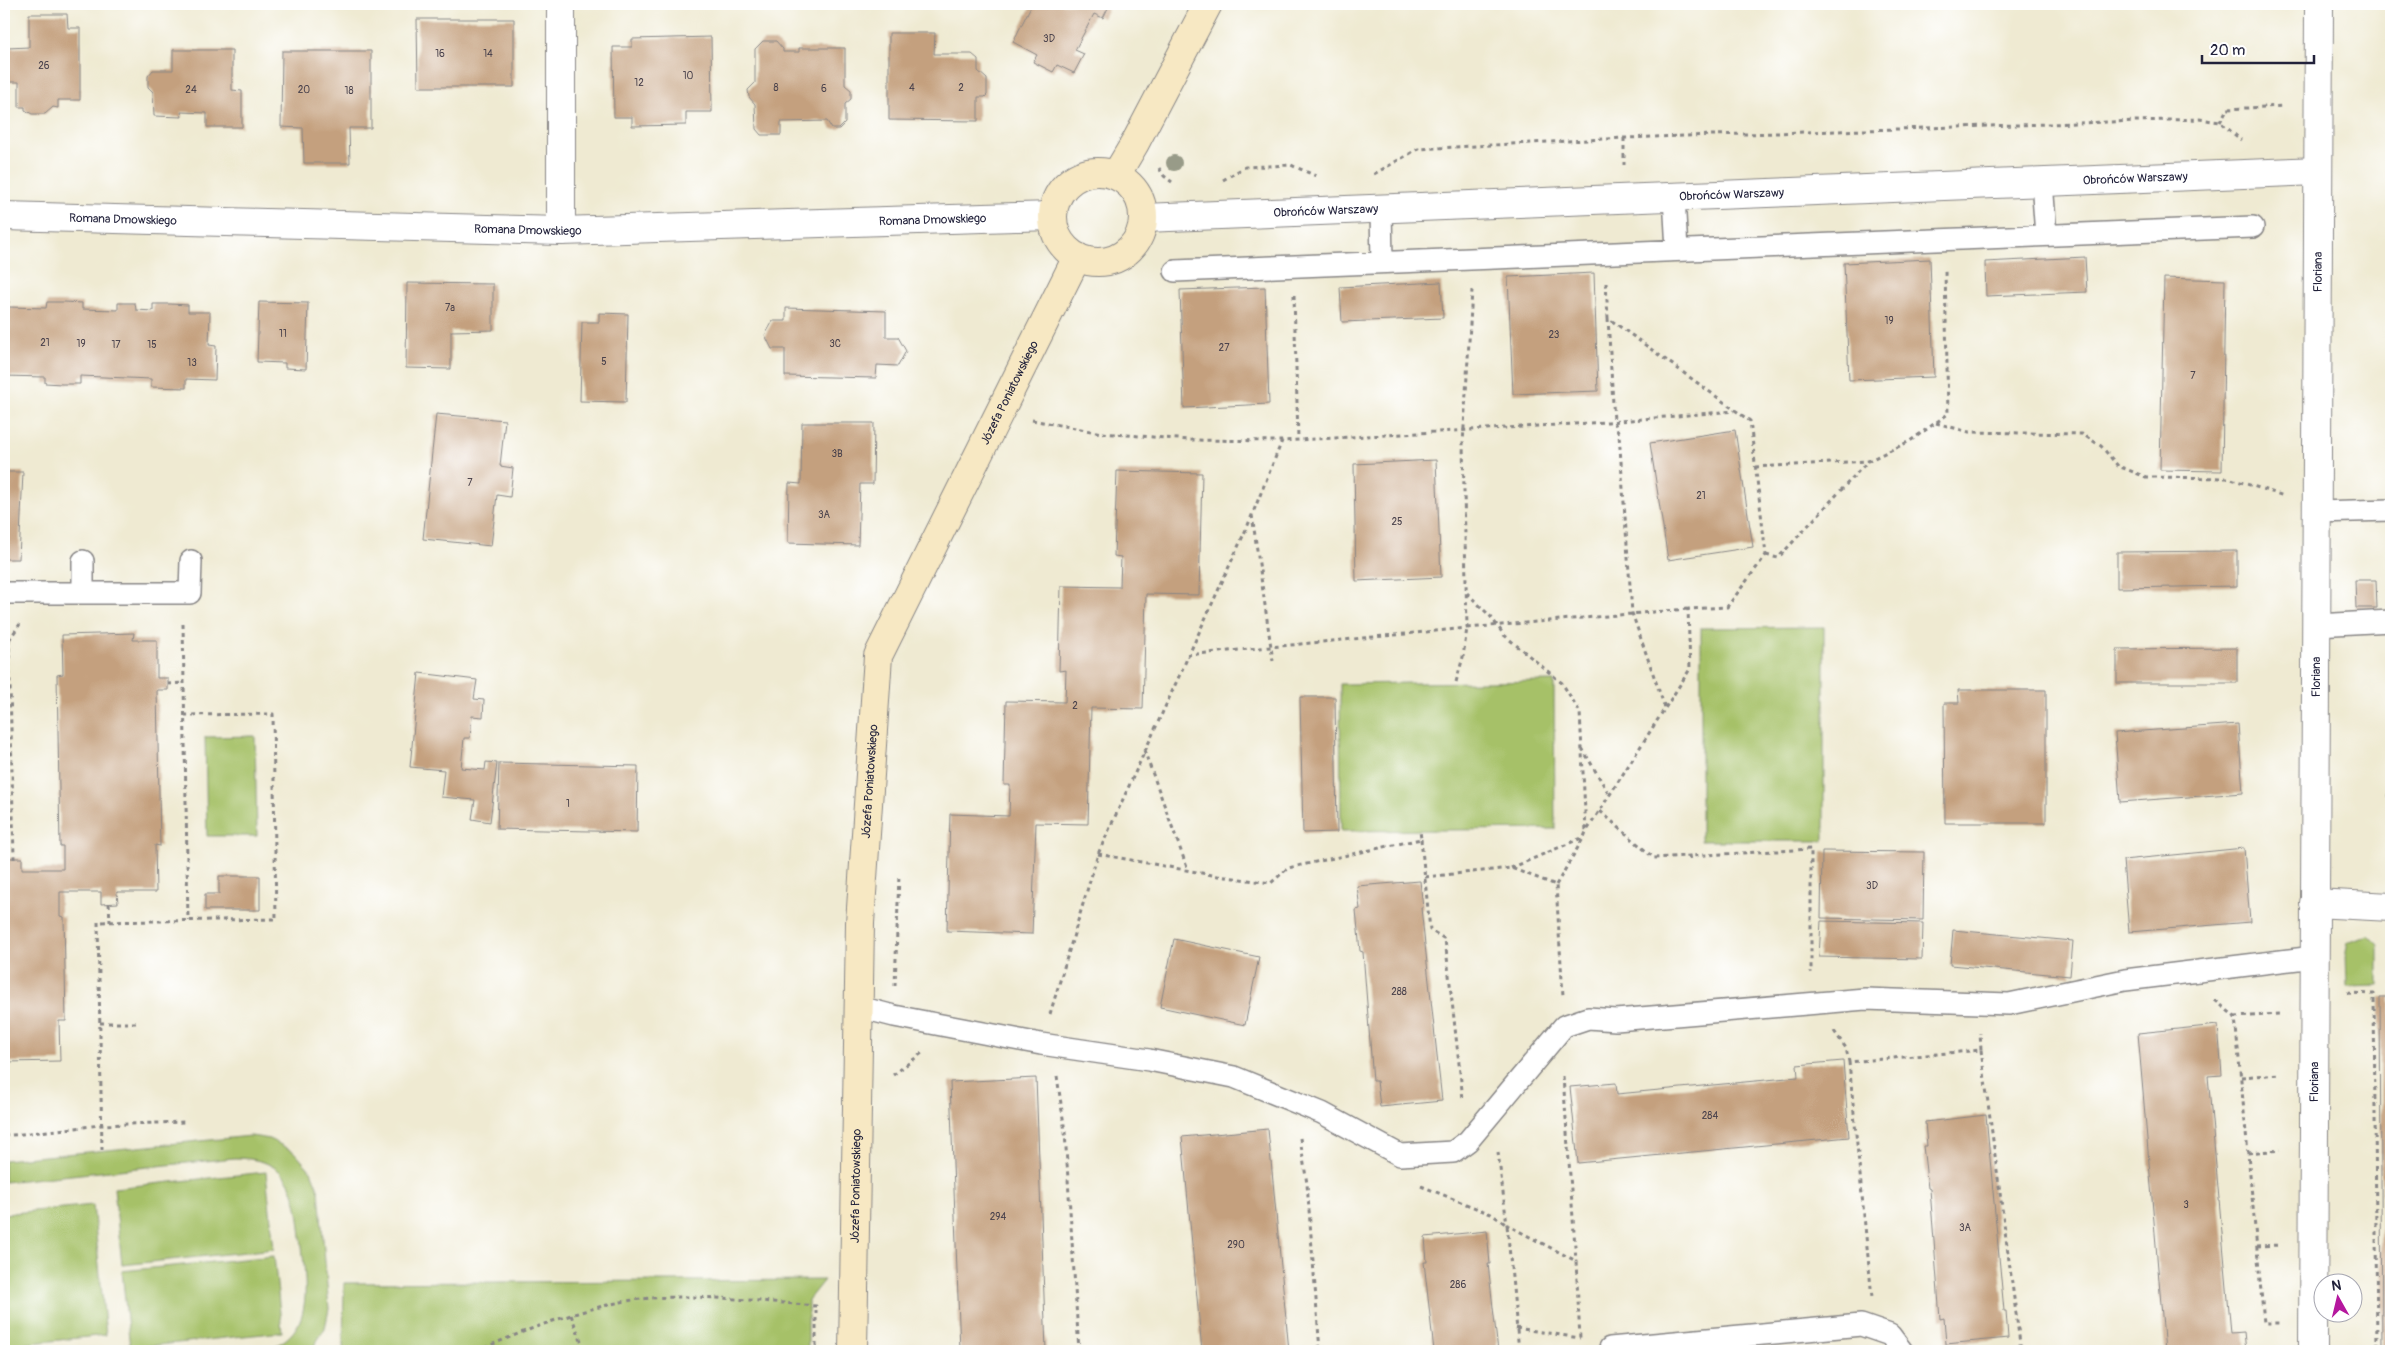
<svg xmlns="http://www.w3.org/2000/svg" width="2395" height="1355" font-family="Pangolin,sans-serif">
	<style>
		.green { fill: #a6c168; stroke: #647252 }
		.building { fill: #c4a07e }
		.lines { fill: none; stroke-linecap: round; stroke-linejoin: round }
		.lane-casing { stroke: #888686; stroke-width: 24 }
		.street-casing { stroke: #888686; stroke-width: 30 }
		.secondary-casing { stroke: #888686; stroke-width: 30 }
		.path { stroke: #888686; stroke-width: 3; stroke-dasharray: 4 4; stroke-linecap: butt }
		.lane { stroke: #fff; stroke-width: 21 }
		.street { stroke: #fff; stroke-width: 28 }
		.secondary { stroke: #f7e8c3; stroke-width: 28 }
		.tree { fill: #989b88 }
		.labels { text-anchor: middle; stroke-width: 4.5; stroke-linejoin: round; paint-order: stroke }
		.number-label { font-size: 10px; fill: #4a424c }
		.street-label { font-size: 12px; fill: #22223b; stroke: #fff }
	</style>
	<rect width="100%" height="100%" fill="#fff"/>
	<filter id="ink" filterUnits="userSpaceOnUse"><feTurbulence type="fractalNoise" baseFrequency=".02" numOctaves="2"/><feDisplacementMap in="SourceGraphic" scale="10" xChannelSelector="R" yChannelSelector="G"/><feConvolveMatrix kernelMatrix="1 2 1 2 8 2 1 2 1" color-interpolation-filters="sRGB"/></filter>
	<filter id="wash" filterUnits="userSpaceOnUse"><feTurbulence type="fractalNoise" baseFrequency=".0096" numOctaves="4" result="noise"/><feDisplacementMap in="SourceGraphic" scale="20" xChannelSelector="R" yChannelSelector="G"/><feGaussianBlur stdDeviation="1.12" result="paint"/><feColorMatrix in="noise" values="0 0 0 0 0 0 0 0 0 0 0 0 0 0 0 0 0 1.4 0 .05"/><feComposite in="paint" operator="in"/></filter>
	<g filter="url(#wash)">
		<rect width="100%" height="100%" fill="#efead2"/>
		<path class="green" d="M 1824,627 L 1824,841 L 1701,841 L 1701,628 Z
			M 1554,681 L 1555,829 L 1341,831 L 1340,684 Z
			M 255,736 L 257,836 L 207,836 L 205,737 Z
			M 2368,935 L 2378,945 L 2378,986 L 2347,987 L 2346,952 L 2348,943 Z
			M 251,1136 L 270,1139 L 294,1152 L 311,1171 L 319,1191 L 329,1309 L 325,1328 L 311,1351 L 257,1351 C 314,1341 307,1291 302,1247 C 297,1198 296,1158 234,1158 L 4,1182 L 4,1160 Z
			M 266,1172 L 274,1249 L 122,1265 L 114,1188 Z
			M 93,1205 L 106,1335 L 4,1346 L 4,1214 Z
			M 274,1256 L 282,1332 L 130,1348 L 122,1271 Z
			M 824,1280 L 808,1300 L 808,1351 L 343,1351 L 344,1283 Z"/>
		<g id="blocks">
			<path class="building" d="M 1032,4 L 1110,4 L 1103,18 L 1094,14 L 1075,50 L 1084,54 L 1074,73 L 1057,65 L 1053,72 L 1033,62 L 1037,55 L 1013,42 Z
				M 29,14 L 67,14 L 68,28 L 80,28 L 80,100 L 58,100 L 58,108 L 53,107 L 45,114 L 32,114 L 25,110 L 25,107 L 19,107 L 19,82 L 8,82 L 8,48 L 29,47 Z
				M 417,19 L 514,19 L 514,87 L 418,87 Z
				M 889,33 L 935,33 L 934,54 L 972,54 L 978,59 L 978,71 L 987,79 L 987,95 L 985,97 L 978,97 L 978,121 L 889,120 Z
				M 711,37 L 712,112 L 686,112 L 686,125 L 632,126 L 632,117 L 614,117 L 613,47 L 632,47 L 632,39 Z
				M 763,41 L 776,41 L 783,49 L 783,52 L 799,52 L 799,48 L 845,48 L 845,85 L 851,90 L 851,99 L 845,104 L 845,123 L 839,129 L 832,129 L 827,121 L 781,122 L 781,135 L 761,135 L 756,129 L 755,104 L 749,97 L 748,90 L 755,83 L 755,49 Z
				M 173,50 L 232,50 L 232,90 L 242,91 L 242,127 L 207,127 L 207,113 L 181,112 L 182,117 L 154,116 L 153,92 L 148,87 L 148,76 L 153,70 L 173,70 Z
				M 282,51 L 371,51 L 371,128 L 349,128 L 350,163 L 304,163 L 303,128 L 281,127 Z
				M 2085,257 L 2087,292 L 1986,296 L 1985,262 Z
				M 1930,259 L 1934,377 L 1849,380 L 1844,263 Z
				M 1594,273 L 1598,391 L 1513,394 L 1508,277 Z
				M 2164,278 L 2225,280 L 2222,471 L 2160,470 Z
				M 1441,282 L 1443,318 L 1342,322 L 1340,287 Z
				M 407,283 L 493,284 L 493,330 L 451,331 L 451,369 L 406,368 Z
				M 1265,287 L 1269,404 L 1184,408 L 1180,290 Z
				M 4,301 L 9,301 L 8,307 L 46,308 L 47,302 L 64,302 L 82,303 L 82,309 L 118,310 L 118,303 L 135,303 L 136,310 L 153,311 L 153,304 L 170,304 L 188,305 L 188,312 L 210,312 L 209,345 L 216,346 L 215,380 L 186,379 L 186,388 L 151,387 L 151,379 L 80,376 L 80,384 L 62,384 L 45,383 L 45,377 L 4,376 Z
				M 259,302 L 308,303 L 306,369 L 285,368 L 285,363 L 257,362 Z
				M 786,308 L 886,311 L 886,337 L 898,337 L 906,351 L 898,366 L 877,365 L 876,378 L 785,376 L 785,349 L 772,349 L 765,335 L 773,321 L 786,321 Z
				M 599,313 L 628,314 L 626,402 L 580,401 L 582,322 L 599,322 Z
				M 436,414 L 505,420 L 500,466 L 513,468 L 510,497 L 497,495 L 491,546 L 423,539 Z
				M 802,423 L 874,423 L 873,484 L 860,484 L 858,545 L 788,543 L 789,483 L 801,484 Z
				M 1735,430 L 1753,547 L 1668,560 L 1650,443 Z
				M 1436,460 L 1441,577 L 1356,581 L 1354,464 Z
				M 1117,471 L 1202,473 L 1199,595 L 1146,594 L 1143,709 L 1091,708 L 1088,824 L 1036,823 L 1032,934 L 947,931 L 950,814 L 1009,816 L 1010,785 L 1004,785 L 1006,701 L 1065,702 L 1066,670 L 1059,671 L 1061,586 L 1120,587 L 1121,557 L 1114,556 Z
				M 4,472 L 23,472 L 19,559 L 4,559 Z
				M 2237,551 L 2237,586 L 2117,588 L 2117,552 Z
				M 2355,580 L 2376,580 L 2377,608 L 2356,608 Z
				M 134,633 L 133,640 L 157,640 L 157,678 L 168,678 L 168,690 L 157,690 L 160,846 L 155,845 L 156,892 L 117,892 L 118,903 L 101,904 L 101,892 L 60,892 L 60,916 L 64,917 L 66,1021 L 59,1021 L 60,1061 L 6,1062 L 6,1055 L 4,1055 L 6,858 L 22,858 L 22,869 L 63,869 L 63,846 L 60,846 L 57,675 L 63,674 L 62,635 Z
				M 2237,648 L 2237,683 L 2117,683 L 2117,649 Z
				M 419,673 L 477,680 L 474,699 L 484,700 L 483,717 L 472,716 L 470,738 L 464,738 L 461,768 L 485,770 L 486,762 L 497,763 L 490,822 L 472,819 L 475,800 L 441,797 L 444,770 L 410,767 Z
				M 1958,690 L 2046,690 L 2046,823 L 1945,823 L 1944,703 L 1959,703 Z
				M 1300,697 L 1335,697 L 1337,832 L 1303,833 Z
				M 2238,724 L 2243,793 L 2120,802 L 2115,733 Z
				M 2390,757 L 2391,757 L 2391,797 L 2388,797 Z
				M 499,763 L 638,766 L 637,832 L 497,829 Z
				M 2244,848 L 2250,922 L 2129,932 L 2123,860 Z
				M 1822,851 L 1924,852 L 1923,920 L 1821,918 Z
				M 219,876 L 260,876 L 260,910 L 205,910 L 205,894 L 219,894 Z
				M 1420,881 L 1423,908 L 1421,908 L 1442,1101 L 1380,1107 L 1377,1081 L 1373,1081 L 1363,952 L 1360,951 L 1356,910 L 1360,909 L 1357,886 Z
				M 1821,921 L 1923,923 L 1922,959 L 1819,957 Z
				M 1953,930 L 2073,941 L 2070,976 L 1950,965 Z
				M 1174,939 L 1259,957 L 1245,1025 L 1160,1007 Z
				M 2380,997 L 2391,997 L 2391,1351 L 2382,1351 Z
				M 2218,1025 L 2222,1075 L 2208,1076 L 2231,1333 L 2244,1332 L 2246,1351 L 2165,1351 L 2138,1033 Z
				M 1843,1061 L 1849,1137 L 1578,1163 L 1570,1087 L 1616,1083 L 1617,1094 L 1798,1077 L 1797,1065 Z
				M 1036,1078 L 1046,1351 L 960,1351 L 950,1082 Z
				M 1986,1115 L 2004,1311 L 2006,1311 L 2008,1338 L 1946,1344 L 1944,1318 L 1940,1319 L 1930,1189 L 1928,1188 L 1923,1146 L 1927,1146 L 1925,1122 Z
				M 1268,1129 L 1289,1351 L 1202,1351 L 1182,1137 Z
				M 1487,1231 L 1490,1264 L 1488,1264 L 1498,1351 L 1434,1351 L 1424,1262 L 1427,1262 L 1425,1237 Z"/>
		</g>
	</g>
	<g filter="url(#ink)">
		<use href="#blocks" fill-opacity="0" stroke="#888686" stroke-width="1"/>
		<g class="lines">
			<g class="lane-casing">
				<path id="lane" d="M 2042,182 L 2046,235
					M 1674,197 L 1677,250
					M 1381,209 L 1382,262
					M 1175,271 L 2253,227
					M 2316,512 L 2391,510
					M 83,561 L 83,593
					M 4,593 L 190,593 L 191,561
					M 2316,625 L 2391,621
					M 859,1007 L 894,1016 L 1041,1044 L 1149,1060 L 1234,1077 L 1322,1113 L 1400,1155 L 1453,1152 L 1468,1141 L 1564,1026 L 1588,1018 L 1616,1020 L 1865,999 L 2009,1004 L 2125,980 L 2314,957
					M 1610,1348 L 1861,1325 L 1890,1335 L 1902,1351"/>
			</g>
			<g class="street-casing">
				<g id="street">
					<path d="M 561,4 L 561,231"/>
					<path id="s1" d="M 4,216 L 561,231 L 1052,216"/>
					<path id="s2" d="M 1144,218 L 2318,171"/>
					<path d="M 2314,903 L 2391,907"/>
					<path id="s3" d="M 2313,1351 L 2319,4"/>
				</g>
			</g>
			<g class="secondary-casing">
				<g id="secondary">
					<circle cx="1098" cy="217" r="45"/>
					<path d="M 1116,175 L 1135,143 L 1208,4"/>
					<path id="s4" d="M 853,1351 L 860,923 L 878,656 L 1077,257"/>
				</g>
			</g>
			<path class="path" d="M 2220,122 L 2227,109 L 2284,106
				M 1624,138 L 1624,165
				M 1159,168 L 1164,176 L 1172,182
				M 1374,174 L 1418,149 L 1624,138 L 2199,119 L 2220,122 L 2241,140
				M 1223,180 L 1245,167 L 1291,165 L 1316,176
				M 1294,295 L 1298,439
				M 1608,318 L 1614,421 L 1619,434 L 1632,613 L 1665,708
				M 1032,420 L 1102,433 L 1190,440 L 1282,441 L 1608,422 L 1734,411
				M 1936,423 L 1969,432 L 2082,434 L 2101,446 L 2118,466 L 2146,477 L 2228,478 L 2284,496
				M 1755,467 L 1868,461
				M 1252,515 L 1273,661
				M 1766,555 L 1778,558 L 1868,461 L 1910,441 L 1948,414 L 1945,270
				M 1467,593 L 1491,617 L 1504,635 L 1562,683 L 1580,712 L 1586,832
				M 183,624 L 188,921
				M 4,633 L 9,640 L 14,859
				M 9,640 L 20,624
				M 1187,655 L 1467,628 L 1463,444 L 1472,290
				M 1456,682 L 1463,657 L 1467,628 L 1688,609
				M 168,684 L 184,683
				M 1582,748 L 1610,796
				M 1144,750 L 1188,870
				M 1600,811 L 1654,858 L 1811,849 L 1811,973
				M 1421,839 L 1430,930 L 1445,939 L 1463,1099
				M 1098,854 L 1218,876 L 1271,883 L 1288,868 L 1421,839 L 1420,831
				M 1689,855 L 1690,861
				M 1511,868 L 1584,837 L 1586,832 L 1690,669 L 1688,609 L 1727,607 L 1766,555 L 1750,421 L 1608,318 L 1606,283
				M 1425,877 L 1511,868 L 1556,885 L 1563,996
				M 1556,885 L 1584,837
				M 109,903 L 110,922
				M 895,986 L 899,875
				M 2347,993 L 2374,994 L 2377,1351
				M 2215,1000 L 2235,1017 L 2264,1323 L 2281,1323
				M 1050,1014 L 1098,854 L 1248,525 L 1282,441
				M 2235,1017 L 2280,1014
				M 100,1023 L 139,1023
				M 1834,1031 L 1846,1048 L 1849,1062 L 1981,1050 L 1980,1033
				M 1981,1050 L 2021,1351
				M 1849,1062 L 1872,1298
				M 893,1075 L 922,1053
				M 1057,1076 L 1065,1132 L 1079,1351
				M 1563,1076 L 1576,1261
				M 2241,1077 L 2280,1074
				M 4,1136 L 101,1125 L 184,1122
				M 1300,1138 L 1307,1184 L 1320,1351
				M 102,1150 L 98,922 L 276,919 L 273,714 L 185,715
				M 1498,1152 L 1507,1225 L 1576,1261 L 1580,1339
				M 2248,1153 L 2280,1150
				M 1421,1186 L 1491,1214 L 1507,1225 L 1519,1351
				M 2257,1246 L 2281,1245
				M 571,1315 L 585,1351
				M 1516,1328 L 1580,1338
				M 477,1351 C 523,1331 572,1312 621,1302 C 677,1291 758,1301 816,1306 L 816,1351"/>
			<use href="#lane" class="lane"/>
			<use href="#street" class="street"/>
			<use href="#secondary" class="secondary"/>
		</g>
		<circle class="tree" cx="1174" cy="163" r="8"/>
	</g>
	<g class="labels">
		<g class="number-label">
			<text x="1049" y="42">3D</text>
			<text x="440" y="57">16</text>
			<text x="488" y="57">14</text>
			<text x="44" y="69">26</text>
			<text x="688" y="79">10</text>
			<text x="639" y="86">12</text>
			<text x="776" y="91">8</text>
			<text x="912" y="91">4</text>
			<text x="961" y="91">2</text>
			<text x="824" y="92">6</text>
			<text x="191" y="93">24</text>
			<text x="304" y="93">20</text>
			<text x="349" y="94">18</text>
			<text x="450" y="311">7a</text>
			<text x="1889" y="324">19</text>
			<text x="283" y="337">11</text>
			<text x="1554" y="338">23</text>
			<text x="45" y="346">21</text>
			<text x="81" y="347">19</text>
			<text x="835" y="347">3C</text>
			<text x="116" y="348">17</text>
			<text x="152" y="348">15</text>
			<text x="1224" y="351">27</text>
			<text x="604" y="365">5</text>
			<text x="192" y="366">13</text>
			<text x="2193" y="379">7</text>
			<text x="837" y="457">3B</text>
			<text x="470" y="486">7</text>
			<text x="1701" y="499">21</text>
			<text x="824" y="518">3A</text>
			<text x="1397" y="525">25</text>
			<text x="1075" y="709">2</text>
			<text x="568" y="807">1</text>
			<text x="1872" y="889">3D</text>
			<text x="1399" y="995">288</text>
			<text x="1710" y="1119">284</text>
			<text x="2186" y="1208">3</text>
			<text x="998" y="1220">294</text>
			<text x="1965" y="1231">3A</text>
			<text x="1236" y="1248">290</text>
			<text x="1458" y="1288">286</text>
		</g>
		<g class="street-label">
			<text dy="4" stroke="none"><textPath href="#s2" startOffset="992">Obrońców Warszawy</textPath></text>
			<text dy="4" stroke="none"><textPath href="#s2" startOffset="588">Obrońców Warszawy</textPath></text>
			<text dy="4" stroke="none"><textPath href="#s2" startOffset="182">Obrońców Warszawy</textPath></text>
			<text dy="4" stroke="none"><textPath href="#s1" startOffset="119">Romana Dmowskiego</textPath></text>
			<text dy="4" stroke="none"><textPath href="#s1" startOffset="929">Romana Dmowskiego</textPath></text>
			<text dy="4" stroke="none"><textPath href="#s1" startOffset="524">Romana Dmowskiego</textPath></text>
			<text dy="4" stroke="none"><textPath href="#s3" startOffset="1079">Floriana</textPath></text>
			<text dy="4" stroke="none"><textPath href="#s4" startOffset="990">Józefa Poniatowskiego</textPath></text>
			<text dy="4" stroke="none"><textPath href="#s3" startOffset="674">Floriana</textPath></text>
			<text dy="4" stroke="none"><textPath href="#s4" startOffset="570">Józefa Poniatowskiego</textPath></text>
			<text dy="4" stroke="none"><textPath href="#s3" startOffset="269">Floriana</textPath></text>
			<text dy="4" stroke="none"><textPath href="#s4" startOffset="165">Józefa Poniatowskiego</textPath></text>
		</g>
	</g>
	<rect width="2395" height="1355" fill="none" stroke="#fff" stroke-width="20"/>
	<g transform="translate(2338 1298) rotate(352)"><circle r="24" fill="#ffffff" stroke="#a7a7b1"/>
	<path d="M0-4L9 19L0 12L-9 19Z" fill="#b5179e"/>
	<text y="-8" font-size="14" font-weight="bold" text-anchor="middle" fill="#22223b">N</text>
	</g>
	<path d="M2202 55v8h112v-8" fill="none" stroke="#22223b" stroke-width="2.5"/>
	<text x="2210" y="55" font-size="15" fill="#22223b" stroke="#ffffff" stroke-width="4" paint-order="stroke">20 m</text>
</svg>
